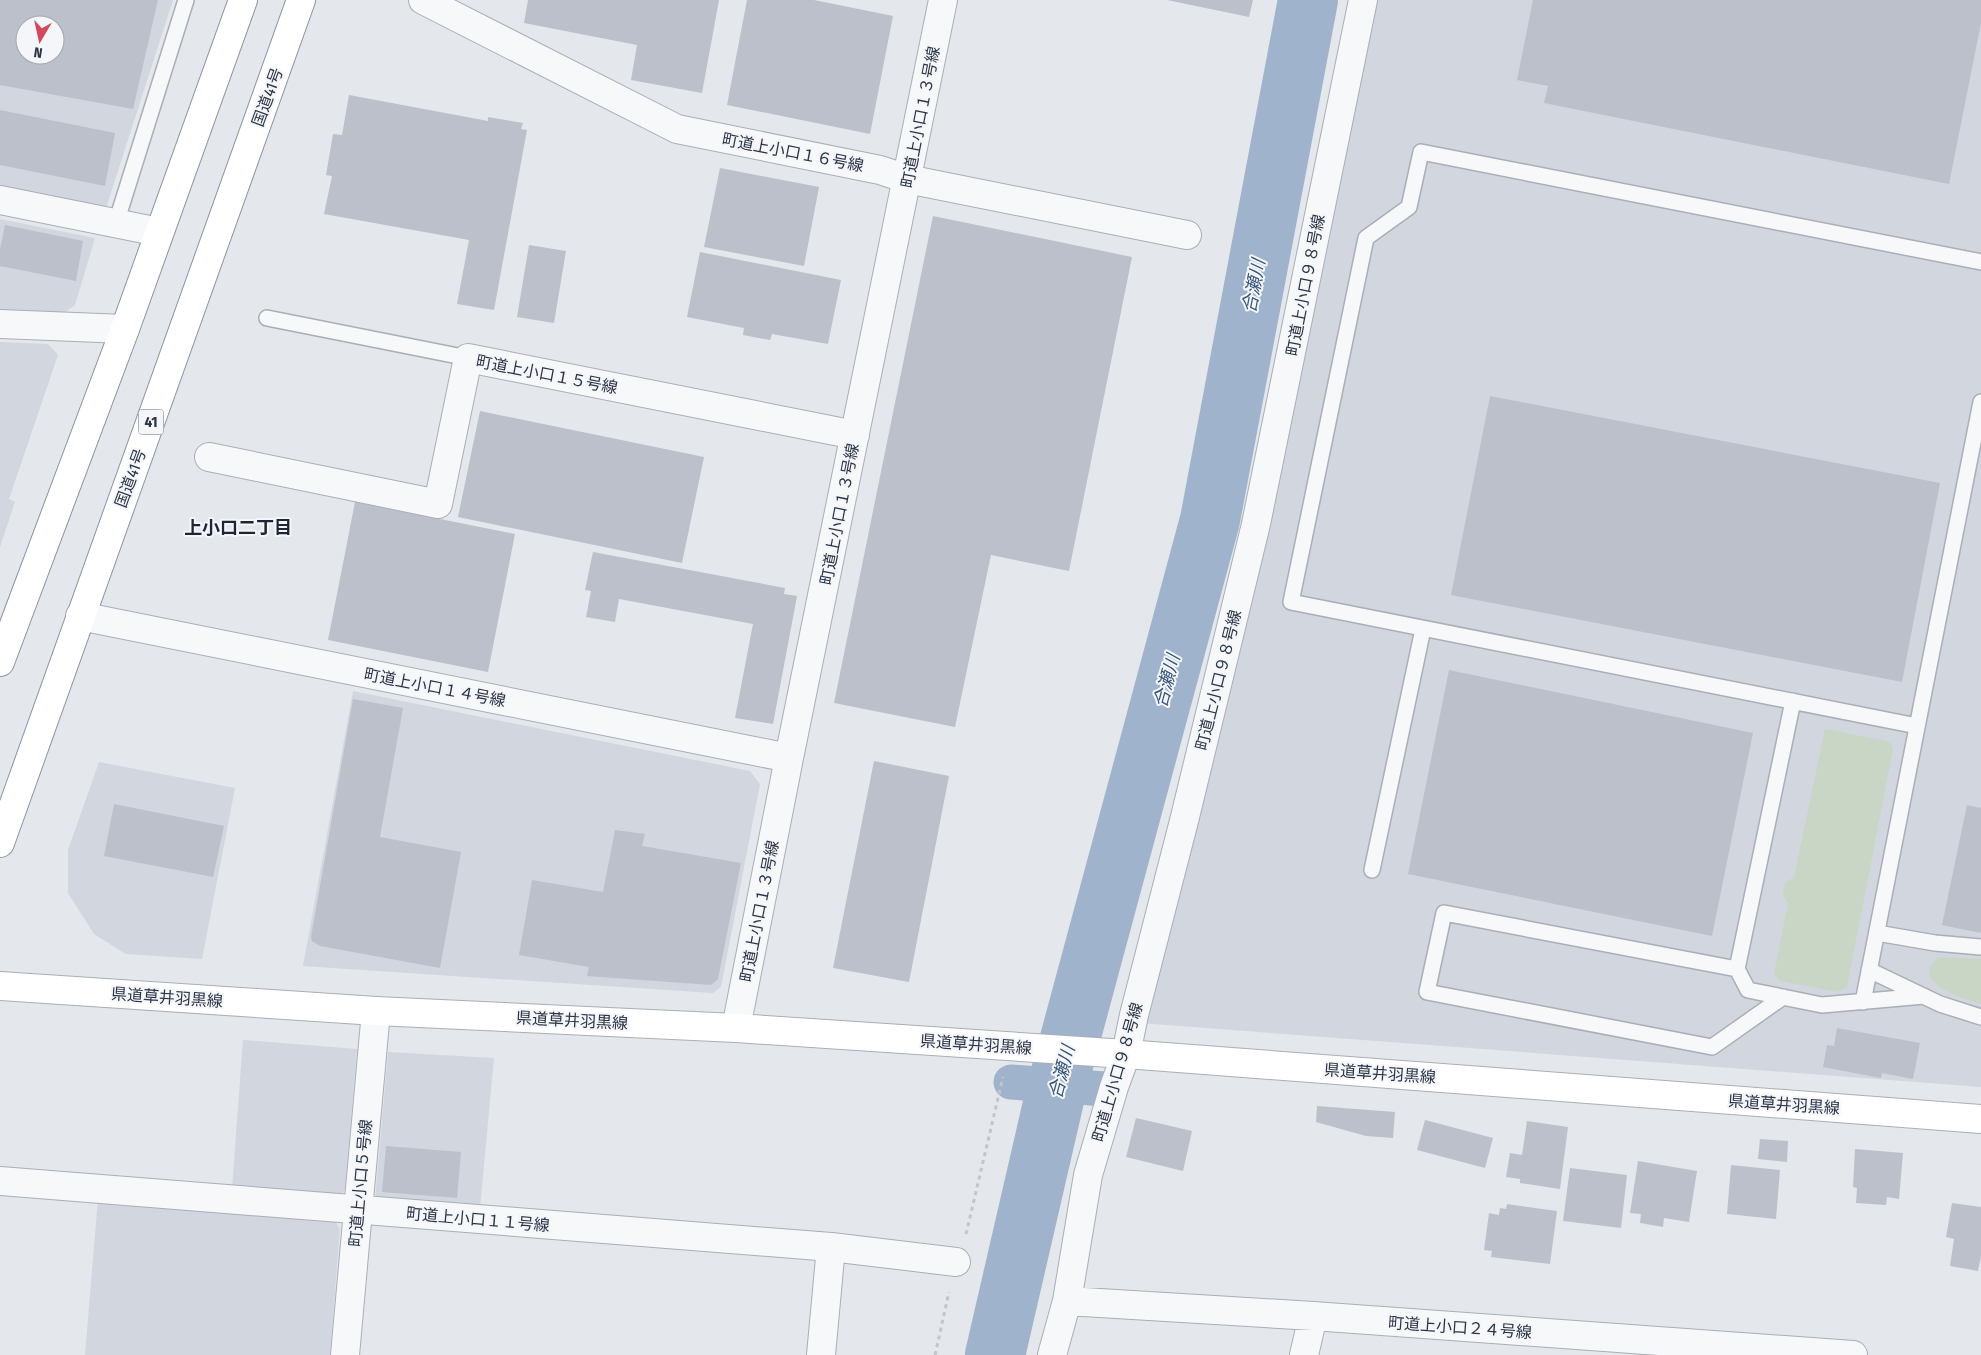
<svg xmlns="http://www.w3.org/2000/svg" width="1981" height="1355" font-family="'Fira Sans Condensed','Noto Sans JP',sans-serif">
	<style>
		.built { fill: #d2d6de; fill-rule: evenodd }
		.green { fill: #c9d6c5 }
		.lines { fill: none; stroke-linecap: round; stroke-linejoin: round }
		.canal { stroke: #9fb4cc; stroke-width: 35 }
		.river { stroke: #9fb4cc; stroke-width: 60 }
		.building { fill: #bbc0ca; fill-rule: evenodd }
		.lane-casing { stroke: #a9aeb7; stroke-width: 18 }
		.street-casing { stroke: #a9aeb7; stroke-width: 30 }
		.secondary-casing { stroke: #a9aeb7; stroke-width: 30 }
		.highway-casing { stroke: #8b94a3; stroke-width: 30 }
		.path { stroke: #c2c5cb; stroke-width: 3; stroke-dasharray: 4 4; stroke-linecap: butt }
		.lane { stroke: #f7f8fa; stroke-width: 15 }
		.street { stroke: #f7f8fa; stroke-width: 28 }
		.secondary { stroke: #fff; stroke-width: 28 }
		.highway { stroke: #fff; stroke-width: 28 }
		.labels { text-anchor: middle; stroke-width: 4; stroke-linejoin: round; paint-order: stroke }
		.shield { fill: #f4f6f9; stroke: #676e7b; stroke-width: 1 }
		.shield-label { font-size: 15px; font-weight: bold; fill: #2b3445 }
		.street-label { font-size: 16px; fill: #2b3445; stroke: #f4f6f9 }
		.water-label { font-size: 18px; font-style: italic; fill: #34527a; stroke: #f4f6f9 }
		.neighbourhood-label { font-size: 18px; font-weight: bold; fill: #1d2536; stroke: #f4f6f9 }
	</style>
	<rect width="100%" height="100%" fill="#e4e7ec"/>
	<path class="built" d="M 0,0 L 173,0 L 106,208 L 0,185 ZM 25,25 L 55,25 L 55,55 L 25,55 Z
		M 1372,0 L 1981,0 L 1981,1087 L 1140,1023 Z
		M 0,219 L 95,238 L 75,305 L 64,313 L 0,310 Z
		M 0,342 L 48,344 L 58,355 L 9,499 L 15,502 L 0,547 Z
		M 353,691 L 750,771 L 760,784 L 721,987 L 713,993 L 303,966 Z
		M 99,762 L 235,788 L 202,959 L 126,954 L 94,934 L 68,893 L 68,850 Z
		M 243,1040 L 357,1049 L 345,1190 L 340,1196 L 232,1188 Z
		M 388,1052 L 494,1058 L 480,1208 L 375,1200 Z
		M 98,1199 L 332,1216 L 340,1229 L 330,1355 L 85,1355 Z"/>
	<path class="green" d="M 1825,729 L 1887,741 L 1891,744 L 1893,749 L 1847,987 L 1839,992 L 1780,981 L 1774,973 L 1788,903 L 1783,895 L 1785,883 L 1794,877 Z
		M 1939,957 L 1981,959 L 1981,1004 C 1963,999 1907,982 1939,957 Z"/>
	<g class="lines">
		<path class="canal" d="M 1011,1082 L 1105,1089"/>
		<path class="river" d="M 995,1355 L 1056,1091 L 1210,520 L 1308,0"/>
	</g>
	<path class="building" d="M 0,0 L 158,0 L 133,109 L 0,85 ZM 25,25 L 55,25 L 55,55 L 25,55 Z
		M 528,0 L 719,0 L 702,93 L 631,80 L 637,45 L 524,23 Z
		M 747,0 L 814,0 L 893,16 L 870,134 L 727,105 Z
		M 1167,0 L 1253,0 L 1249,17 Z
		M 1533,0 L 1981,0 L 1981,23 L 1949,184 L 1544,103 L 1548,86 L 1517,80 Z
		M 349,95 L 488,121 L 488,117 L 523,123 L 521,129 L 527,130 L 494,310 L 457,304 L 469,240 L 324,214 L 332,176 L 326,175 L 333,134 L 342,135 Z
		M 0,110 L 115,133 L 105,186 L 0,165 Z
		M 720,168 L 819,187 L 804,266 L 704,247 Z
		M 933,216 L 1132,257 L 1069,571 L 991,555 L 955,727 L 834,703 Z
		M 5,225 L 83,241 L 76,281 L 0,266 L 0,249 Z
		M 529,245 L 566,251 L 554,323 L 517,317 Z
		M 700,252 L 841,280 L 828,344 L 772,334 L 770,340 L 743,335 L 744,328 L 687,317 Z
		M 1490,396 L 1940,483 L 1902,682 L 1451,595 Z
		M 480,411 L 704,457 L 682,563 L 458,517 Z
		M 355,502 L 515,534 L 488,672 L 328,640 Z
		M 593,552 L 785,588 L 784,594 L 797,596 L 773,724 L 735,718 L 753,624 L 619,599 L 615,622 L 586,617 L 591,591 L 585,590 Z
		M 1449,670 L 1753,733 L 1712,936 L 1408,874 Z
		M 353,699 L 403,708 L 380,837 L 461,852 L 440,968 L 320,946 L 312,941 L 311,937 Z
		M 874,761 L 949,776 L 909,982 L 833,968 Z
		M 114,804 L 224,826 L 213,877 L 104,856 Z
		M 1967,805 L 1981,808 L 1981,933 L 1942,925 Z
		M 615,830 L 645,834 L 642,846 L 741,863 L 718,979 L 711,985 L 587,976 L 589,967 L 519,955 L 532,880 L 603,892 Z
		M 1837,1028 L 1920,1043 L 1913,1079 L 1882,1073 L 1881,1078 L 1823,1067 L 1827,1045 L 1834,1046 Z
		M 1317,1106 L 1395,1112 L 1393,1138 L 1366,1136 L 1316,1122 Z
		M 1136,1118 L 1192,1131 L 1183,1171 L 1126,1157 Z
		M 1425,1120 L 1493,1138 L 1485,1168 L 1417,1150 Z
		M 1527,1121 L 1568,1127 L 1560,1189 L 1520,1183 L 1520,1179 L 1506,1177 L 1510,1153 L 1522,1155 Z
		M 1760,1139 L 1788,1141 L 1787,1162 L 1758,1159 Z
		M 386,1146 L 461,1152 L 457,1198 L 382,1192 Z
		M 1855,1149 L 1903,1153 L 1899,1199 L 1887,1197 L 1886,1205 L 1856,1203 L 1857,1188 L 1853,1187 Z
		M 1638,1161 L 1697,1171 L 1689,1222 L 1664,1218 L 1663,1227 L 1640,1223 L 1641,1214 L 1630,1213 Z
		M 1731,1165 L 1780,1170 L 1776,1219 L 1727,1214 Z
		M 1570,1168 L 1627,1175 L 1621,1228 L 1563,1221 Z
		M 1952,1203 L 1981,1207 L 1981,1256 L 1978,1271 L 1950,1266 L 1954,1239 L 1946,1237 Z
		M 1507,1204 L 1557,1211 L 1550,1264 L 1491,1257 L 1492,1251 L 1484,1250 L 1489,1213 L 1499,1215 L 1500,1208 L 1506,1209 Z"/>
	<g class="lines">
		<g class="lane-casing">
			<path id="lane" d="M 116,223 L 186,0
				M 267,318 L 468,358
				M 1793,701 L 1737,969 L 1748,990 L 1822,1005 L 1924,996
				M 1917,726 L 1291,602 L 1366,238 L 1409,207 L 1421,152 L 1981,262
				M 1372,870 L 1423,629
				M 1877,933 L 1935,943 L 1981,947
				M 1737,969 L 1444,913 L 1427,992 L 1712,1047 L 1783,997
				M 1869,970 L 1940,1004 L 1981,1017
				M 1863,1002 L 1981,402"/>
		</g>
		<g class="street-casing">
			<path id="street" d="M 423,0 L 677,129 L 880,170 L 907,179 L 1187,235
				M 0,200 L 159,232
				M 0,324 L 125,329
				M 209,457 L 438,504 L 468,358 L 855,435
				M 80,616 L 789,758
				M 736,1028 L 789,758 L 943,0
				M 0,1181 L 831,1247 L 956,1262
				M 1067,1301 L 1313,1316 L 1853,1355
				M 345,1355 L 376,1011
				M 821,1355 L 831,1247
				M 1052,1355 L 1067,1301 L 1088,1175 L 1114,1087 L 1126,1054 L 1134,1015 L 1185,817 L 1256,524 L 1363,0
				M 1304,1355 L 1313,1316"/>
		</g>
		<g class="secondary-casing">
			<path id="secondary" d="M 0,986 L 376,1011 L 736,1028 L 1126,1054 L 1981,1119"/>
		</g>
		<g class="highway-casing">
			<path id="highway" d="M 0,662 L 125,329 L 243,0
				M 0,843 L 301,0"/>
		</g>
		<path class="path" d="M 966,1234 L 1003,1077
			M 935,1355 L 949,1292"/>
		<use href="#lane" class="lane"/>
		<use href="#street" class="street"/>
		<use href="#secondary" class="secondary"/>
		<use href="#highway" class="highway"/>
	</g>
	<g class="labels">
		<rect class="shield" x="138.5" y="409.5" width="25" height="25" rx="4"/>
		<g class="shield-label">
			<text x="151" y="427">41</text>
		</g>
		<g class="street-label">
			<text transform="translate(267 97) rotate(-70)" y="6">国道41号</text>
			<text transform="translate(920 117) rotate(-79)" y="6">町道上小口１３号線</text>
			<text transform="translate(793 152) rotate(11)" y="6">町道上小口１６号線</text>
			<text transform="translate(1305 285) rotate(-79)" y="6">町道上小口９８号線</text>
			<text transform="translate(547 374) rotate(11)" y="6">町道上小口１５号線</text>
			<text transform="translate(130 478) rotate(-70)" y="6">国道41号</text>
			<text transform="translate(839 514) rotate(-79)" y="6">町道上小口１３号線</text>
			<text transform="translate(1218 680) rotate(-76)" y="6">町道上小口９８号線</text>
			<text transform="translate(435 687) rotate(11)" y="6">町道上小口１４号線</text>
			<text transform="translate(759 911) rotate(-79)" y="6">町道上小口１３号線</text>
			<text transform="translate(167 997) rotate(4)" y="6">県道草井羽黒線</text>
			<text transform="translate(572 1020) rotate(3)" y="6">県道草井羽黒線</text>
			<text transform="translate(976 1044) rotate(4)" y="6">県道草井羽黒線</text>
			<text transform="translate(1117 1072) rotate(-74)" y="6">町道上小口９８号線</text>
			<text transform="translate(1380 1073) rotate(4)" y="6">県道草井羽黒線</text>
			<text transform="translate(1784 1104) rotate(4)" y="6">県道草井羽黒線</text>
			<text transform="translate(360 1183) rotate(-85)" y="6">町道上小口５号線</text>
			<text transform="translate(478 1219) rotate(5)" y="6">町道上小口１１号線</text>
			<text transform="translate(1460 1327) rotate(4)" y="6">町道上小口２４号線</text>
		</g>
		<g class="water-label">
			<text transform="translate(1254 286) rotate(-79)" y="6">合瀬川</text>
			<text transform="translate(1167 681) rotate(-75)" y="6">合瀬川</text>
			<text transform="translate(1062 1072) rotate(-75)" y="6">合瀬川</text>
		</g>
		<g class="neighbourhood-label">
			<text x="238" y="534">上小口二丁目</text>
		</g>
	</g>
	<g transform="translate(40 40) rotate(189)"><circle r="24" fill="#f4f6f9" stroke="#a4a8b1"/>
	<path d="M0-4L9 19L0 12L-9 19Z" fill="#d1495b"/>
	<text y="-8" font-size="14" font-weight="bold" text-anchor="middle" fill="#2b3445">N</text>
	</g>
</svg>
